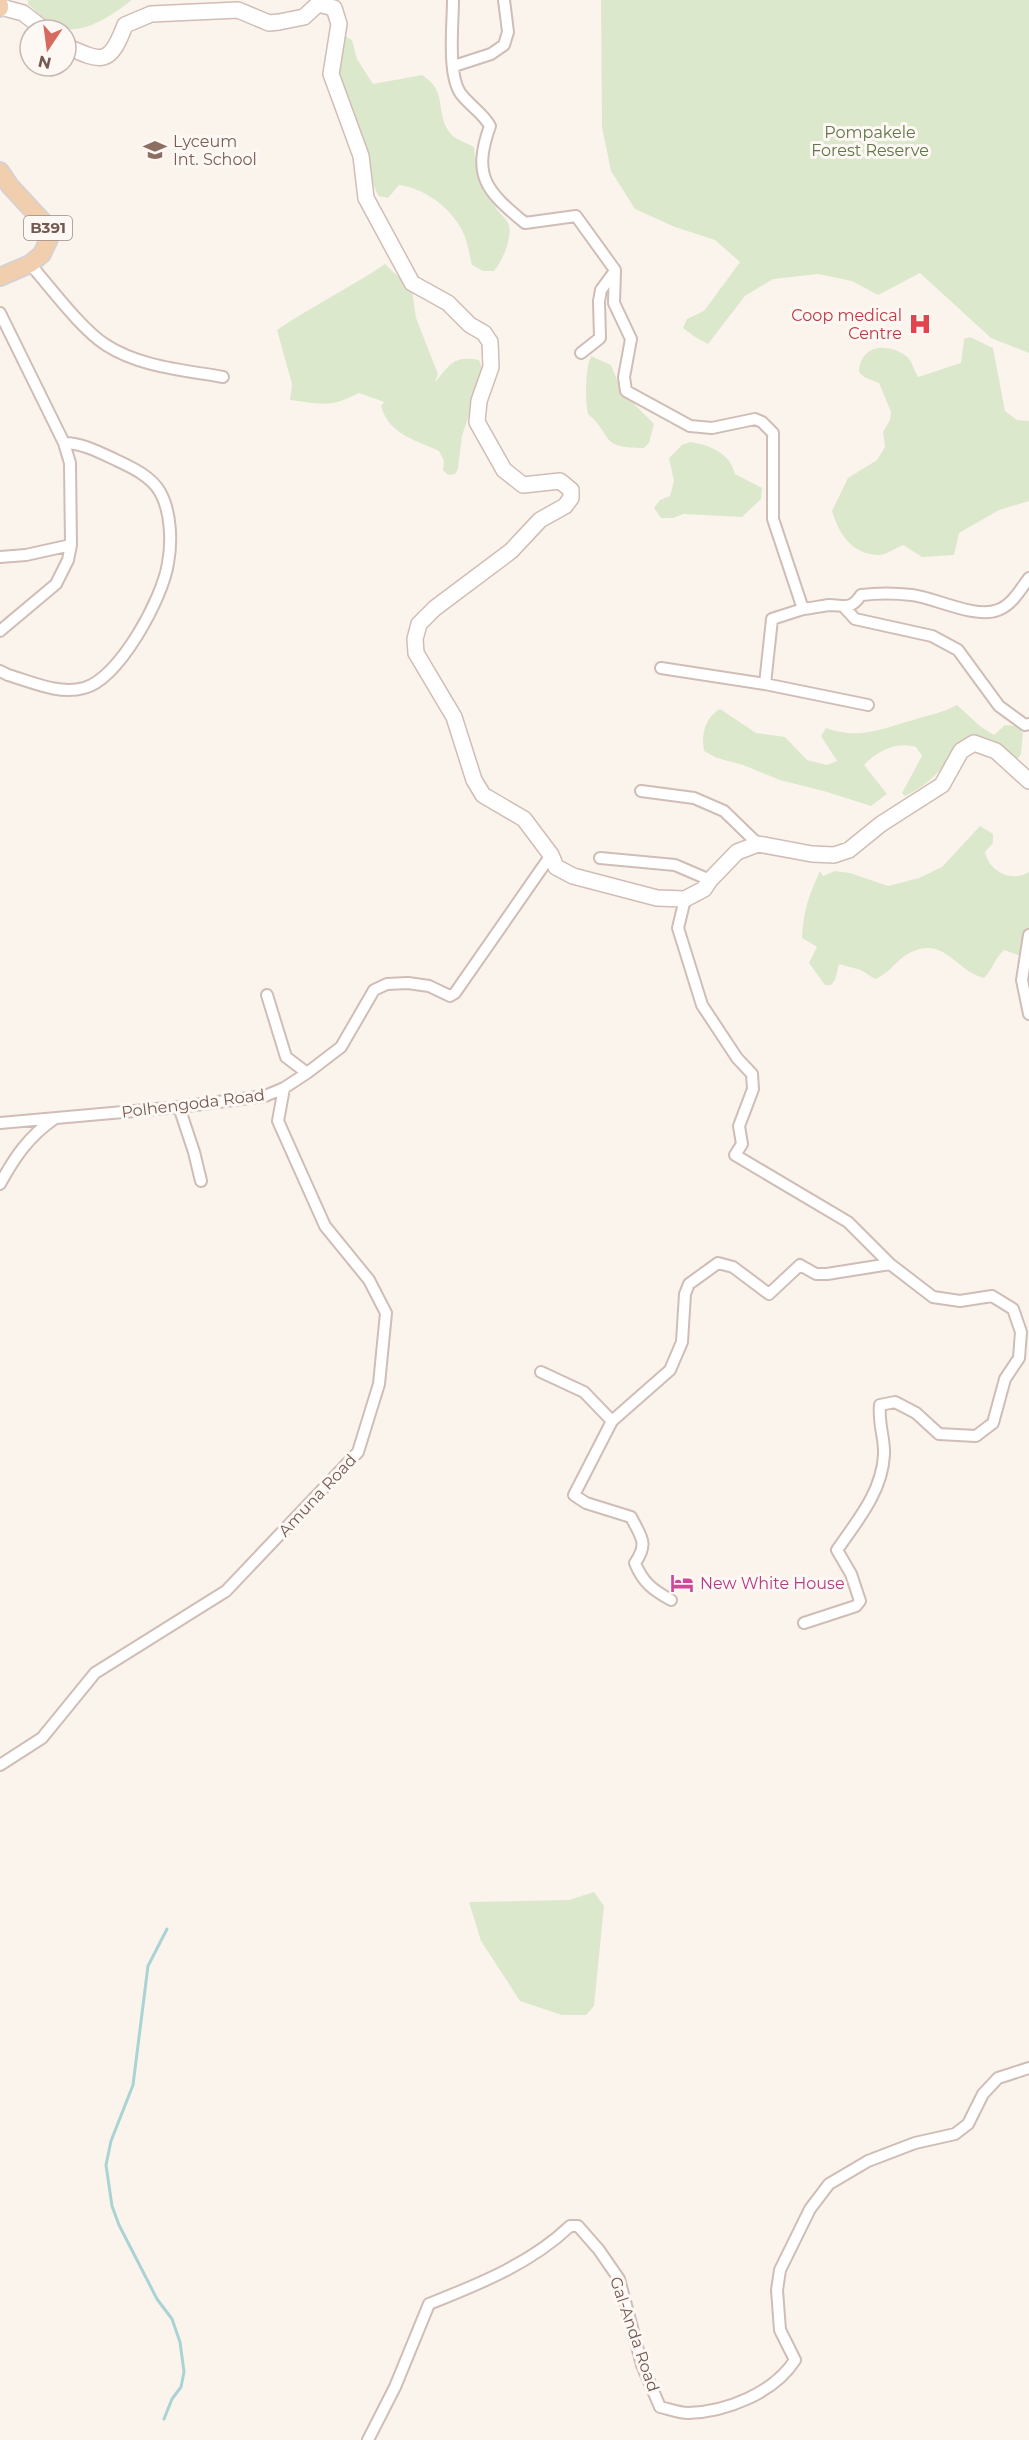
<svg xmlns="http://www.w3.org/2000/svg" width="1029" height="2440" font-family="Montserrat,sans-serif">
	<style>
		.green { fill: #dce8cc }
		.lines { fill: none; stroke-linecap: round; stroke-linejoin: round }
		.stream { stroke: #aad3d4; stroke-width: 3 }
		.street-casing { stroke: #cfbdb6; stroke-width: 14 }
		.secondary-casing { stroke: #d1bdb4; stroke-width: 18 }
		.primary-casing { stroke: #d8d1cf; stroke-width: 20 }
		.street { stroke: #fff; stroke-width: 10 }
		.secondary { stroke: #fff; stroke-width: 15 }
		.primary { stroke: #f1ceae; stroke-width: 16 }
		.labels { text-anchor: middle; stroke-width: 6; stroke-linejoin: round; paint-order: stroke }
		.shield { fill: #fef8f4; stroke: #9d8983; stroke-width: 1.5 }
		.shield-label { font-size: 15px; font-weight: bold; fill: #745952 }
		.park-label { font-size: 16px; fill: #5f784b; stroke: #fef8f4 }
		.education-label { font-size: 16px; fill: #785e54; stroke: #fef8f4; text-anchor: start }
		.health-label { font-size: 16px; fill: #be3a42; stroke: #fef8f4; text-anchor: end }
		.street-label { font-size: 16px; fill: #745952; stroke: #fef8f4 }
		.hotel-label { font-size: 16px; fill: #b23c85; stroke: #fef8f4; text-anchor: start }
	</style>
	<rect width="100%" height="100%" fill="#fbf4ed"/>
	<path class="green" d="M 28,0 L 132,0 C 112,15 81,39 54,25 C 45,20 36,11 28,4 Z
		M 601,0 L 1029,0 L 1029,353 L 991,338 L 920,273 L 878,295 L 852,281 L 818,274 L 773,279 L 745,296 L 708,344 L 695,337 L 683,328 L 687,319 L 704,311 L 740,262 L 715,240 L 675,227 L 635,209 L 611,171 L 602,127 Z
		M 345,36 L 352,40 L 357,59 L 373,84 L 422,75 C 449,92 434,112 450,133 C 454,139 467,143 474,147 C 475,169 484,190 496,208 C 499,213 506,218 508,223 C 514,235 502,262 494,271 L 483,271 L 472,265 C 469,254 468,242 463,232 C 452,209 425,188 399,185 L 388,198 L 379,196 C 366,173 332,72 339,49 C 340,45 343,40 345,36 Z
		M 385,264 L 412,290 L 416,318 L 438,374 L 435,382 C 450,365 453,355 479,360 L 483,371 L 462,436 L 458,469 L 455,474 L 448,475 L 443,470 L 444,461 L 439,451 C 416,440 389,435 381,406 L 384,402 L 359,393 C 330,408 322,404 290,400 L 292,384 L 277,330 C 312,306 350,288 385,264 Z
		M 970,337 L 993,348 L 1005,411 L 1017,420 L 1029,421 L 1029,501 L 999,510 L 959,533 L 954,555 L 922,557 L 903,545 C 896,548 884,556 877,555 C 851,553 839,534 832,511 L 848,478 L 877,460 L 885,447 L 883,432 L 890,420 L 891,412 L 879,383 L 864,377 L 859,372 C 860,345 887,342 906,356 C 912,360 914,371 918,377 L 961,363 L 964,339 Z
		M 591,356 L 611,365 L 622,392 L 654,424 L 649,443 L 644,448 C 598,448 614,436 588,414 C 585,400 585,369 591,356 Z
		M 690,442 C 710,445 730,453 735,474 L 762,488 L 761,499 L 742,517 L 683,514 L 673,518 L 661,518 L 654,508 L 660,500 L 670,496 L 674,481 L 669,458 L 682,445 Z
		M 957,705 L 981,727 L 994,735 L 1005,725 L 1015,726 L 1023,733 L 1021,754 L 1016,761 C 1008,748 983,729 968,739 C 962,743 957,752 952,757 C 937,774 925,787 905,796 L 902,793 L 922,756 L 916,747 C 896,741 877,751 864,765 L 887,794 L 871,806 L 827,792 L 780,780 L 743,765 L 717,758 L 704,751 C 701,733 705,718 720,709 L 756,733 L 785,737 L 807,760 L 827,765 L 837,761 L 821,736 L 826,728 C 860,740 880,729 913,720 C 928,715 942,713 957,705 Z
		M 980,826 L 993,834 L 993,843 L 985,852 C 989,871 1011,883 1029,872 L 1029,959 L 1004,950 C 994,959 993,969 984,978 C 959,973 946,940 917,950 C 897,956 894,971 875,979 L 861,970 L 839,964 L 835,980 L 831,985 L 825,985 L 809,963 L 817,947 L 802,938 C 803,911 809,895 820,871 L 823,876 L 835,871 L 850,873 L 888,886 L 919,878 L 942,867 Z
		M 594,1892 L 604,1906 L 594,2006 L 586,2015 L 562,2015 L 520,2001 L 481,1941 L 469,1902 L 569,1900 Z"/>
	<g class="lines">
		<path class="stream" d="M 164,2419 L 172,2399 L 181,2387 L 184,2372 L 180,2342 L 172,2319 L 157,2299 L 119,2225 L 112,2206 L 106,2165 L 111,2141 L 133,2085 L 148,1966 L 167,1929"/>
		<g class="street-casing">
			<path id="street" d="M 453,0 C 453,24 447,75 461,94 C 470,106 483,113 490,126 C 472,176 486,191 525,223 L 576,216 L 615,270 L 614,303 L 631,339 L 624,377 L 626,391 L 690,426 L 712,428 L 755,419 L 762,422 L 773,433 L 773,519 L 803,609 C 812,608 821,606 829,605 C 845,605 850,611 861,595 C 877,593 895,593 912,595 C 936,598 975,619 998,610 C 1012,605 1020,590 1029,578
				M 454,66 L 491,54 L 504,45 L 508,32 L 504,0
				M 30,264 C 50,287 82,330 106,345 C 140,367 184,370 223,377
				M 0,313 L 64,443 L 70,463 L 71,545 L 68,560 L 56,584 L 0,631
				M 581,353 L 600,338 L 599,301 L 601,290 L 615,271
				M 0,557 L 26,555 L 71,545
				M 844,607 L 855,619 L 932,636 L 958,650 L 999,706 L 1025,725 L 1029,724
				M 661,668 L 765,684 L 868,705
				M 0,671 L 8,675 C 32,682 59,695 84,688 C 119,679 163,598 168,563 C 172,542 171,511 160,492 C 151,476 131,467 116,460 C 99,452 82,443 64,443
				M 765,684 L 772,619 L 803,609
				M 641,791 L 694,798 L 724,811 L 758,844
				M 600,858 L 675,865 L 710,880
				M 685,899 L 678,928 L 702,1005 L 737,1058 L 752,1074 L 753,1089 L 739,1126 L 742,1144 L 735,1155 L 848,1222 L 890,1264 L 933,1297 L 960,1301 L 992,1296 L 1013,1309 L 1021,1332 L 1019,1358 L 1005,1379 L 993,1423 L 976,1436 L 939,1434 L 916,1413 L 895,1402 L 880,1405 C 878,1424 885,1439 884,1455 C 882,1492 857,1521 837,1550 L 851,1574 L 860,1601 L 856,1606 L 804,1623
				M 1029,935 L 1022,980 L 1029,1014
				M 267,995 L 286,1057 L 307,1073
				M 179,1107 L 194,1152 L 201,1181
				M 0,1123 L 179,1107 L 265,1096 L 284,1088 L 307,1073 L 341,1047 L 374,990 L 387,984 L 408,983 L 429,986 L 450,996 L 455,993 L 551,855
				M 0,1184 C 14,1158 29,1136 54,1119
				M 541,1372 L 584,1392 L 612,1421 L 670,1370 L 682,1342 L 685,1294 L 689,1284 L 718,1263 L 733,1267 L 769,1294 L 800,1265 L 816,1274 L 827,1274 L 890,1264
				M 612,1421 L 574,1495 L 586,1503 L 631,1517 C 641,1537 649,1543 635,1563 C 643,1583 653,1590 671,1600
				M 0,1765 L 42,1738 L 95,1673 L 226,1591 L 358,1452 L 379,1384 L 386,1313 L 369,1280 L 325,1226 L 278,1121 L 284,1088
				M 368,2440 L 395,2387 L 429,2304 C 479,2284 530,2264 570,2226 L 578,2226 L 599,2250 L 619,2279 L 642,2365 L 660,2407 C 669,2409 679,2413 688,2413 C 726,2412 774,2393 795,2360 L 780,2330 L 777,2290 L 780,2270 L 810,2209 L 829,2184 L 868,2161 L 915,2143 L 955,2134 L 968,2124 L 983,2094 L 998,2078 L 1029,2068"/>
		</g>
		<g class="secondary-casing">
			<path id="secondary" d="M 1,7 L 23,13 L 45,30
				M 66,46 C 103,63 110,65 125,25 L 151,14 L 238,10 L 269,23 L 279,22 L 304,17 L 318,4 L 334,8 L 339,24 L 331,74 L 361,156 L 366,198 L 412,283 L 448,303 L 470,325 L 484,333 L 490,342 L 491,367 L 479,401 L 477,422 L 504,470 L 523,485 L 560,481 L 571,490 L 571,498 L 565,506 L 540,520 L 511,551 L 435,608 L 419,624 L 415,639 L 416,653 L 454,717 L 474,780 L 483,795 L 524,819 L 551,855 L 556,867 L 573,876 L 657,898 L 685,899 L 704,889 L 710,880 L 737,852 L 758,844 L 812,854 L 834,855 L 849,850 L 881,824 L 942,785 L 961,751 L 974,743 L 996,751 L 1029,781"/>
		</g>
		<g class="primary-casing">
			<path id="primary" d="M 0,5 L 0,8
				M 0,171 L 10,186 L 47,226 L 49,239 L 42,254 L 30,264 L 0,277"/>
		</g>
		<use href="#street" class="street"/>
		<use href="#secondary" class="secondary"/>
		<use href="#primary" class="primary"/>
	</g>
	<defs>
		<g id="school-bare" transform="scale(1.8)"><path d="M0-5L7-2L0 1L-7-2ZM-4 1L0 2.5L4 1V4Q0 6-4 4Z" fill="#8d6e63" stroke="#fef8f4" stroke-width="2.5" paint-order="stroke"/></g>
		<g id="hospital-bare" transform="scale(1.8)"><path d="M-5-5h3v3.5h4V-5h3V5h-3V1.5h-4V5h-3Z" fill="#e0444e" stroke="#fef8f4" stroke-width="2.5" paint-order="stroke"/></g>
		<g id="hotel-bare" transform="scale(1.8)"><path d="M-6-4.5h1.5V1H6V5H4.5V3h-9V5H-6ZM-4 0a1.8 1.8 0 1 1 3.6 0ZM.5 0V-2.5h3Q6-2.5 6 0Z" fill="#d1479c" stroke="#fef8f4" stroke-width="2.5" paint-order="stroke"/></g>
	</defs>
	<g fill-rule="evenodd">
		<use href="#school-bare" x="155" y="150"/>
		<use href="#hospital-bare" x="920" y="324"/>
		<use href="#hotel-bare" x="682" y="1583"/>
	</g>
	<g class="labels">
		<rect class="shield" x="24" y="216" width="48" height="24" rx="4.5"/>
		<g class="shield-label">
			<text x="48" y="233">B391</text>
		</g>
		<g class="park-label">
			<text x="870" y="138">Pompakele<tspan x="870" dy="18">Forest Reserve</tspan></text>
		</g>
		<g class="education-label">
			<text x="173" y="147">Lyceum<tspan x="173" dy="18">Int. School</tspan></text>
		</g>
		<g class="health-label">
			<text x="902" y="321">Coop medical<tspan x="902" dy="18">Centre</tspan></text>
		</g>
		<g class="street-label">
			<text transform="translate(193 1103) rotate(-7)" y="6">Polhengoda Road</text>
			<text transform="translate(317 1495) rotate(-47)" y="6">Amuna Road</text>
			<text transform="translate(635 2334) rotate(71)" y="6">Gal-Anda Road</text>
		</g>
		<g class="hotel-label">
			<text x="700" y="1589">New White House</text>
		</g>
	</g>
	<g transform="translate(48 48) rotate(193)"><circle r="28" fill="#fef8f4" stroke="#c7b8b3" stroke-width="1.5"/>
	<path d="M0-4.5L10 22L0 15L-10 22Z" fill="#d66a61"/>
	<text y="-9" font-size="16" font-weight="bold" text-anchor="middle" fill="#745952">N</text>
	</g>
</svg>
